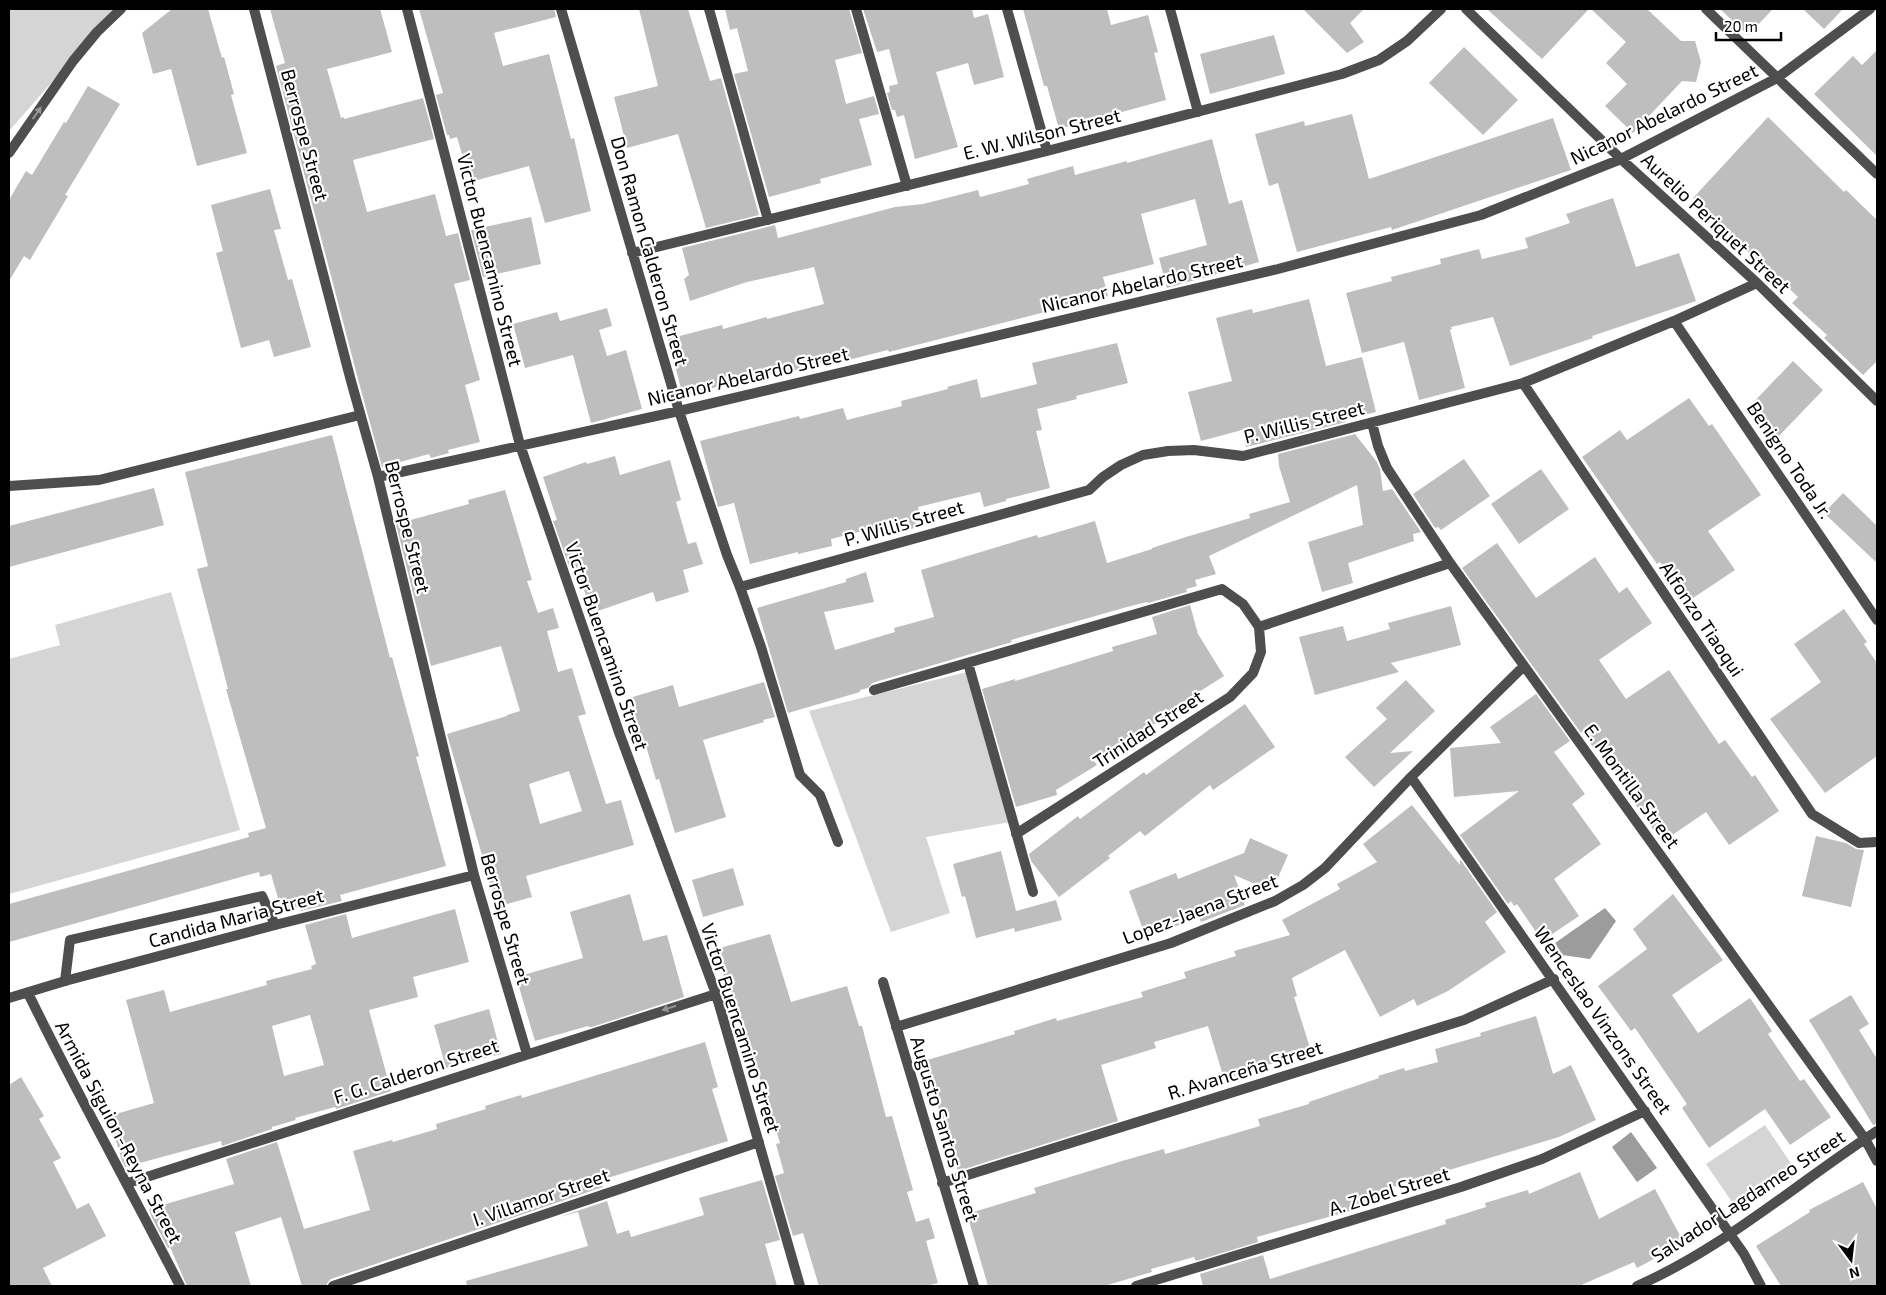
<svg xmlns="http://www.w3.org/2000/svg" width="1886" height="1295" font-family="'Exo 2',sans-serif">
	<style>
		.green { fill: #d5d5d5 }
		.water { fill: #9c9c9c }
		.building { fill: #bebebe; fill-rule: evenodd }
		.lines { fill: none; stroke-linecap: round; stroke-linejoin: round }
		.service { stroke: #4e4e4e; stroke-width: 10 }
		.minor { stroke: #4e4e4e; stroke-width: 10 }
		.oneway { fill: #959595 }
		.labels { text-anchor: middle; stroke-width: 4.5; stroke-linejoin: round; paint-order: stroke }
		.street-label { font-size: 19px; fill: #000; stroke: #fff }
	</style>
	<rect width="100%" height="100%" fill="#fff"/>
	<path class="green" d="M 9,9 L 116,9 L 9,131 Z
		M 171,592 L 240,830 L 9,894 L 9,659 L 60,645 L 55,625 Z
		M 967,672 L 1010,822 L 926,837 L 950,913 L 891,932 L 809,711 Z
		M 1765,1125 L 1792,1165 L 1734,1205 L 1706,1164 Z"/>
	<path class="water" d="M 1605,908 L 1616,921 L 1590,959 L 1562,955 L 1555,943 Z
		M 1631,1132 L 1657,1168 L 1637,1182 L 1612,1147 Z"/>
	<path class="building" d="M 172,9 L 208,9 L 222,58 L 224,57 L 234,94 L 231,95 L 247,153 L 197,166 L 171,69 L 153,74 L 142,33 Z
		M 270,9 L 380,9 L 392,52 L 327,69 L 341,118 L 344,117 L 344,119 L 423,98 L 434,139 L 353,160 L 367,212 L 435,194 L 446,236 L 458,233 L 470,280 L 454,284 L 480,380 L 465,385 L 480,442 L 448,450 L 449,453 L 431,458 L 429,454 L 382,467 L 358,379 L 276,66 L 285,63 Z
		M 419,9 L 554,9 L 556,17 L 494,33 L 503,66 L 549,54 L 571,139 L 574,138 L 591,211 L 545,223 L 529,166 L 470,182 L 457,137 L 450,139 L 449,135 L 447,135 L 436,95 L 443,93 Z
		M 639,9 L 688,9 L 710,81 L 721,78 L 759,215 L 706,228 L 678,134 L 627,148 L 614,97 L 658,86 Z
		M 725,9 L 849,9 L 862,53 L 835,60 L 846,104 L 874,96 L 879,114 L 859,119 L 872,165 L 820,179 L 821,183 L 769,197 L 734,74 L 748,71 L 737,28 L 730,30 Z
		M 863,9 L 972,9 L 974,18 L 988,14 L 1004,77 L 974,85 L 968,63 L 936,72 L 958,147 L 915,159 L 904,115 L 897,117 L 895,110 L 892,110 L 887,93 L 890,92 L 889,86 L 898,84 L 889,49 L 877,52 Z
		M 1023,9 L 1107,9 L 1111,25 L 1148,15 L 1158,52 L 1154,53 L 1166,100 L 1059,129 L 1047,86 L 1044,86 Z
		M 1303,9 L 1364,9 L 1350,23 L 1364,42 L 1347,53 Z
		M 1487,9 L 1589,9 L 1542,59 Z
		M 1591,9 L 1647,9 L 1681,41 L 1695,41 L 1701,62 L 1696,82 L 1682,81 L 1633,133 L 1605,106 L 1627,84 L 1606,63 L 1626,42 Z
		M 1720,9 L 1773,9 L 1748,35 Z
		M 1803,9 L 1843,9 L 1824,29 Z
		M 1274,35 L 1285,74 L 1210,94 L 1200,54 Z
		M 1464,47 L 1518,100 L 1483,135 L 1429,83 Z
		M 1877,50 L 1877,156 L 1814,94 L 1853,56 L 1862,65 Z
		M 88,86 L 120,104 L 65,195 L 68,196 L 30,260 L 24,256 L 9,281 L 9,200 L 26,171 L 32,175 L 64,122 L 66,123 Z
		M 1352,114 L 1369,179 L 1553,118 L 1571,170 L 1392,230 L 1391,227 L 1297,252 L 1278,183 L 1269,186 L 1255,134 L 1304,121 L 1305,126 Z
		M 1768,117 L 1844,192 L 1846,190 L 1877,220 L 1877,361 L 1863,375 L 1824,338 L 1827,335 L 1792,303 L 1798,297 L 1769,269 L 1767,271 L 1693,198 Z
		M 1212,139 L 1229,204 L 1242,200 L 1259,262 L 1167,288 L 1159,258 L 1207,245 L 1195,199 L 1141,214 L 1154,264 L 1103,277 L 1108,296 L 889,352 L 888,350 L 844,361 L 843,357 L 788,372 L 788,369 L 742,380 L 683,396 L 668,339 L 722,325 L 723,329 L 767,317 L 767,319 L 824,304 L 814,267 L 747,282 L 690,301 L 684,279 L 689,275 L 682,248 L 775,225 L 778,238 L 895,207 L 923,204 L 978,190 L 980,197 L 1029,184 L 1027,179 L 1073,166 L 1075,175 L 1127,161 L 1127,163 Z
		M 270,189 L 281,229 L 274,230 L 288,280 L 292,279 L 311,347 L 274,357 L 269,340 L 241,348 L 216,253 L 223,251 L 211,205 Z
		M 1613,198 L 1636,267 L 1679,253 L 1696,301 L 1592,336 L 1593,338 L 1510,366 L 1493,317 L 1451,327 L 1452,329 L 1450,330 L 1465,388 L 1419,400 L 1404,342 L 1362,353 L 1346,293 L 1392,281 L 1391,277 L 1441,264 L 1440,259 L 1479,249 L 1482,259 L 1528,248 L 1525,238 L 1570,223 L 1566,214 Z
		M 531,217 L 541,264 L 483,277 L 471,230 Z
		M 1309,299 L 1326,366 L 1362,357 L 1376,412 L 1345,420 L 1346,422 L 1246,447 L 1242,430 L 1201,441 L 1188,392 L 1232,381 L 1216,318 L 1252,309 L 1253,313 Z
		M 607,308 L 612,326 L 599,330 L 607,356 L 626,350 L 642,409 L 591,423 L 573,355 L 525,368 L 513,324 L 557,312 L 560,321 Z
		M 1117,343 L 1128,383 L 1076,396 L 1077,399 L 1037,409 L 1042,430 L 1036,431 L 1050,488 L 1006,499 L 1006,501 L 984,507 L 980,492 L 918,507 L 923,526 L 881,536 L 878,527 L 831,539 L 832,546 L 798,554 L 798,552 L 750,564 L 734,503 L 718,507 L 700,441 L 799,416 L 800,419 L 843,408 L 847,420 L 902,406 L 901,401 L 948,389 L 947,387 L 977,379 L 981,398 L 1037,384 L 1032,363 Z
		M 1793,361 L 1823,390 L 1776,439 L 1746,410 Z
		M 1689,398 L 1709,426 L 1712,424 L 1761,495 L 1708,531 L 1735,570 L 1687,602 L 1660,562 L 1657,564 L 1582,457 L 1620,430 L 1627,440 Z
		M 1355,434 L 1377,462 L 1380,469 L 1383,491 L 1392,489 L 1421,532 L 1413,534 L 1414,541 L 1348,563 L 1353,583 L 1322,592 L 1308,542 L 1363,525 L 1357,485 L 1209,556 L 1216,574 L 1195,580 L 1197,586 L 1186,589 L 1187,592 L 1148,603 L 1147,602 L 1127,607 L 1011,640 L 1012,642 L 872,683 L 868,688 L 860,690 L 860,692 L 788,713 L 757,608 L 846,582 L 846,579 L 866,572 L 874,602 L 824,612 L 835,650 L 895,632 L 894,628 L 934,617 L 921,570 L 1037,535 L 1038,538 L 1095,521 L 1107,563 L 1152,549 L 1152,548 L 1186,537 L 1250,518 L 1249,514 L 1290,502 L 1279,466 L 1278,454 Z
		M 332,435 L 390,658 L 392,657 L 419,756 L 416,757 L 446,866 L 340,895 L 342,901 L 301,911 L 300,906 L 282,912 L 271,874 L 260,877 L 259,872 L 9,942 L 9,904 L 249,837 L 248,833 L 266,828 L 226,689 L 228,689 L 197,569 L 208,566 L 185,472 Z
		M 615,456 L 620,475 L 670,460 L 681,500 L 676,502 L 688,544 L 696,542 L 703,564 L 683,570 L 689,592 L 656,602 L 653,592 L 592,613 L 575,564 L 569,566 L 553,521 L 557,520 L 543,477 L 586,462 L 587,464 Z
		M 1464,459 L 1490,496 L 1441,530 L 1438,527 L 1435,528 L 1413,494 Z
		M 1541,469 L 1569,509 L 1519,544 L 1491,504 Z
		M 154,488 L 164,525 L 9,567 L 9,526 Z
		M 505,490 L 532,580 L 527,581 L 538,613 L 553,608 L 559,628 L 547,631 L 558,672 L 572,668 L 586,714 L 578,716 L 606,804 L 621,800 L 634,845 L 526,876 L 532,897 L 497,907 L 447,734 L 507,716 L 507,715 L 520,711 L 501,646 L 431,666 L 396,524 L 469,504 L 468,500 ZM 569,771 L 582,811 L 540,824 L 529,784 Z
		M 1843,493 L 1877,526 L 1877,563 L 1824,513 Z
		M 1497,543 L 1536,598 L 1595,557 L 1619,593 L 1627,587 L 1652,623 L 1599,660 L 1626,699 L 1669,670 L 1719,744 L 1725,740 L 1752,777 L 1755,775 L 1779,811 L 1729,845 L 1706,812 L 1662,842 L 1633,801 L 1635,799 L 1599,747 L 1595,750 L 1582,731 L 1581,733 L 1462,568 Z
		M 1190,605 L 1198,634 L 1224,676 L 1183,702 L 1185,705 L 1094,761 L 1097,765 L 1056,790 L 1057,795 L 1016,807 L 982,689 L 1015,679 L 1015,681 L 1113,651 L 1112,647 L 1157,634 L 1152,617 Z
		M 1451,606 L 1461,645 L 1391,663 L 1399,672 L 1315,695 L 1299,637 L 1343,626 L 1347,641 L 1390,629 L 1388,623 Z
		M 1844,609 L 1867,642 L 1864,644 L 1877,663 L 1877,756 L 1825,793 L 1770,719 L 1821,682 L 1794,644 Z
		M 1406,680 L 1435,711 L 1390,753 L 1413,751 L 1374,787 L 1345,757 L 1387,719 L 1376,708 Z
		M 764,682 L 775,717 L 763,720 L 764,722 L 703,740 L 726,817 L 675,833 L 659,779 L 656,780 L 644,739 L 638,741 L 626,699 L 673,685 L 679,707 Z
		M 1536,694 L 1570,741 L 1554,752 L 1585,794 L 1572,804 L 1601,844 L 1554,879 L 1579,916 L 1542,941 L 1517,904 L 1514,906 L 1511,901 L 1508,904 L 1460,835 L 1519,791 L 1454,797 L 1450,748 L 1501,743 L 1490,727 Z
		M 1245,704 L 1275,747 L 1213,790 L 1210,785 L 1145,836 L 1140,831 L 1108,856 L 1110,858 L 1059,897 L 1031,861 L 1029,854 L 1078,816 L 1080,819 L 1144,772 L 1146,775 Z
		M 1412,805 L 1460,865 L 1460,859 L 1497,912 L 1485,922 L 1506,952 L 1448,991 L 1417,1006 L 1414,999 L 1380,1017 L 1345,950 L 1292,978 L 1297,996 L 1294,997 L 1311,1051 L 1224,1079 L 1208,1026 L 1154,1042 L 1156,1048 L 1101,1065 L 1118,1121 L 958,1171 L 924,1061 L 1015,1034 L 1014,1031 L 1056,1018 L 1057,1021 L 1143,997 L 1141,992 L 1186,978 L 1184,972 L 1236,956 L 1234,951 L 1290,935 L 1282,920 L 1340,889 L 1337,884 L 1377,862 L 1363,844 Z
		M 1816,836 L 1846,843 L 1856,849 L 1864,850 L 1851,907 L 1802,896 Z
		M 1250,838 L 1288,855 L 1272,891 L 1234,875 L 1245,905 L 1201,922 L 1199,917 L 1146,938 L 1129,891 L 1176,873 L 1178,879 L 1244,853 Z
		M 1001,851 L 1016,911 L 1056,900 L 1062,920 L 1015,932 L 1014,928 L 976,938 L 965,896 L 962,897 L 953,864 Z
		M 733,868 L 744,905 L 703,917 L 692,880 Z
		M 630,894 L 643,941 L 667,935 L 684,997 L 592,1027 L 589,1027 L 588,1026 L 535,1041 L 516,977 L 583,958 L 570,912 Z
		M 1673,894 L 1723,960 L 1672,995 L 1698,1033 L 1750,998 L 1772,1031 L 1768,1034 L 1800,1081 L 1804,1079 L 1831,1117 L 1790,1145 L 1765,1109 L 1709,1148 L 1682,1108 L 1687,1104 L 1635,1028 L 1631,1031 L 1598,986 L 1647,949 L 1633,929 Z
		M 455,909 L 469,962 L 413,977 L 418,997 L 369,1010 L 391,1091 L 336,1109 L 335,1107 L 295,1118 L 296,1120 L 272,1127 L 272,1129 L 222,1146 L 221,1141 L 125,1167 L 121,1158 L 109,1116 L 154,1103 L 126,1000 L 164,990 L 170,1012 L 267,985 L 266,981 L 312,969 L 311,966 L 316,964 L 305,925 L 346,914 L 352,938 ZM 310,1015 L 324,1065 L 284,1076 L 272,1026 Z
		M 770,934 L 791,1002 L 847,986 L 859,1026 L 862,1026 L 886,1117 L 892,1116 L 913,1190 L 907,1192 L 916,1222 L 929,1218 L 935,1238 L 926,1241 L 938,1283 L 925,1286 L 819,1286 L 803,1233 L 793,1236 L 775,1176 L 784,1173 L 776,1144 L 780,1143 L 739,1011 L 734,1012 L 716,949 Z
		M 1851,995 L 1869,1024 L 1859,1030 L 1877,1059 L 1877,1124 L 1873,1125 L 1809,1020 Z
		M 489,1009 L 501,1054 L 446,1068 L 434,1025 Z
		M 1536,1016 L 1553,1074 L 1571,1065 L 1596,1120 L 1559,1137 L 1379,1191 L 1381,1200 L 1350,1210 L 1350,1211 L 1257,1237 L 1258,1242 L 1196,1261 L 1194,1257 L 1151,1269 L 1152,1272 L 1104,1286 L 988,1286 L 967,1214 L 1036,1193 L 1034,1188 L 1122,1161 L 1164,1149 L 1165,1154 L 1260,1126 L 1258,1119 L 1309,1104 L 1309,1102 L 1379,1078 L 1378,1076 L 1404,1068 L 1405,1071 L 1438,1062 L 1435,1049 L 1481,1036 L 1480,1033 Z
		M 705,1042 L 718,1087 L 712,1089 L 728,1141 L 601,1180 L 603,1187 L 331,1279 L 328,1282 L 326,1286 L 302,1286 L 281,1217 L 235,1232 L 251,1286 L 187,1286 L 170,1247 L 168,1248 L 152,1218 L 149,1209 L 234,1184 L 226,1159 L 277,1142 L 304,1229 L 370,1210 L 353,1151 L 392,1140 L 393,1142 L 437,1129 L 436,1124 L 486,1109 L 485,1106 L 521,1095 L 522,1098 Z
		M 21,1077 L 44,1116 L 39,1119 L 61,1158 L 53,1162 L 77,1209 L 89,1203 L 106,1236 L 43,1268 L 52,1286 L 9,1286 L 9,1085 Z
		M 1580,1172 L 1599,1219 L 1655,1189 L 1684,1243 L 1637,1268 L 1634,1262 L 1579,1286 L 1203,1286 L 1200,1274 L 1263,1255 L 1270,1279 L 1446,1224 L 1445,1220 L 1486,1207 L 1485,1203 L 1528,1190 L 1529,1194 Z
		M 762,1180 L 780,1240 L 765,1244 L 777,1286 L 467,1286 L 466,1281 L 588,1246 L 578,1212 L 559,1217 L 607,1201 L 617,1234 L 629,1230 L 631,1237 L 704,1215 L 699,1198 Z
		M 1863,1182 L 1877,1209 L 1877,1286 L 1781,1286 L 1756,1246 L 1810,1212 L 1809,1210 Z"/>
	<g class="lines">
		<path class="service" d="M 9,486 L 99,480 L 360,415
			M 740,587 L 761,647 L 800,775 L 820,795 L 838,842
			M 65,981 L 70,940 L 262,896 L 275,925"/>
		<path class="minor" d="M 254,9 L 351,381 L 378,477 L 474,875 L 527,1054
			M 407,9 L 520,445 L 620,735 L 716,994 L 800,1286
			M 561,9 L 679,411 L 727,555 L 740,587 L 1089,490 L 1103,477 L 1121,465 L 1143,455 L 1168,451 L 1194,450 L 1243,456 L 1523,383 L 1674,321 L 1757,283
			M 709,9 L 768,220
			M 856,9 L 907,186
			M 1007,9 L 1047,151
			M 1170,9 L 1198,112
			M 1466,9 L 1621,159 L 1757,283 L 1877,401
			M 1706,9 L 1877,174
			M 9,153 L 73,61 L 97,32 L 121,9
			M 632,253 L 1047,151 L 1342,74 L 1379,60 L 1407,41 L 1441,9
			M 1674,321 L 1877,620
			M 1523,383 L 1812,814 L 1859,843 L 1877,842
			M 1372,423 L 1378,446 L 1387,468 L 1450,563 L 1865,1139 L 1877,1161
			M 378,477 L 679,411 L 1278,269 L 1481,215 L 1621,159 L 1777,78 L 1870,9
			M 1259,627 L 1450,563
			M 968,663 L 1033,892
			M 874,690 L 1222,589 L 1243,604 L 1259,627 L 1261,652 L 1253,673 L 1230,697 L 1016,834
			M 1411,777 L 1730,1234 L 1744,1254 L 1761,1286
			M 883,982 L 974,1286
			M 28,993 C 76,1092 130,1188 180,1286
			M 9,998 L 65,981 L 275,925 L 474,875
			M 896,1027 L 1171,943 L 1275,901 L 1303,885 L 1325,868 L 1411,777 L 1524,666
			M 128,1183 L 716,994
			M 942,1183 L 1464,1020 L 1554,979
			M 333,1286 L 759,1142
			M 1136,1286 L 1461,1187 L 1542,1159 L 1645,1111
			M 1637,1286 C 1724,1248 1797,1183 1877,1131"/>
	</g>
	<defs><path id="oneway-solid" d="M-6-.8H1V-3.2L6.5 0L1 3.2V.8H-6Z" transform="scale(1.25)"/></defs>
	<g class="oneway">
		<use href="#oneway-solid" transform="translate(37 113) rotate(-55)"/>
		<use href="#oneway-solid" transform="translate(669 1008) rotate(162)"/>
	</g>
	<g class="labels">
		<g class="street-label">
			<text transform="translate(1664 114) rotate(-26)" y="7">Nicanor Abelardo Street</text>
			<text transform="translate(1042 134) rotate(-14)" y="7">E. W. Wilson Street</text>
			<text transform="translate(305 135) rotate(75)" y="7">Berrospe Street</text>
			<text transform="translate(1716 223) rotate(43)" y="7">Aurelio Periquet Street</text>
			<text transform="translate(650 251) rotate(74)" y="7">Don Ramon Calderon Street</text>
			<text transform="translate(490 260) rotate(76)" y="7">Victor Buencamino Street</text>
			<text transform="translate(1142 283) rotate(-13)" y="7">Nicanor Abelardo Street</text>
			<text transform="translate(748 376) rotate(-13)" y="7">Nicanor Abelardo Street</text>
			<text transform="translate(1304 422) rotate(-14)" y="7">P. Willis Street</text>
			<text transform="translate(1790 460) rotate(56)" y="7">Benigno Toda Jr.</text>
			<text transform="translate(904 523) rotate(-16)" y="7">P. Willis Street</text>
			<text transform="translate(408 527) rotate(76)" y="7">Berrospe Street</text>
			<text transform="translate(1702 619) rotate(56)" y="7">Alfonzo Tiaoqui</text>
			<text transform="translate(607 646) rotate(71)" y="7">Victor Buencamino Street</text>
			<text transform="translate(1148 729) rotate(-33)" y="7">Trinidad Street</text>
			<text transform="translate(1632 786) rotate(54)" y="7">E. Montilla Street</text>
			<text transform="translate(1200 909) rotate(-21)" y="7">Lopez-Jaena Street</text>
			<text transform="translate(236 918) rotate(-15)" y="7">Candida Maria Street</text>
			<text transform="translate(506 919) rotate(74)" y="7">Berrospe Street</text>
			<text transform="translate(1603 1020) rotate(55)" y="7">Wenceslao Vinzons Street</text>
			<text transform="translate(741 1028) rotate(72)" y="7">Victor Buencamino Street</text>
			<text transform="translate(1245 1070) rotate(-17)" y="7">R. Avanceña Street</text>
			<text transform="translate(416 1071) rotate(-18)" y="7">F. G. Calderon Street</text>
			<text transform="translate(945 1129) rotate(73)" y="7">Augusto Santos Street</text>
			<text transform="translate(119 1132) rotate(62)" y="7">Armida Siguion-Reyna Street</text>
			<text transform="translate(1389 1191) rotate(-17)" y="7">A. Zobel Street</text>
			<text transform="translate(1748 1196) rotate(-33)" y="7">Salvador Lagdameo Street</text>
			<text transform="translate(541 1197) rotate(-19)" y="7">I. Villamor Street</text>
		</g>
	</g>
	<rect width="1886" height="1295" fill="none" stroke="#000000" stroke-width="20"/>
	<g transform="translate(1851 1260) rotate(165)" stroke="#ffffff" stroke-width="4" paint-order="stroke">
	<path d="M0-4L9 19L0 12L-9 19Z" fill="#000000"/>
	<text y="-8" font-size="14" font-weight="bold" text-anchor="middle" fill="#000000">N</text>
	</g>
	<path d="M1716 32v8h65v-8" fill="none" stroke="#000000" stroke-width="2.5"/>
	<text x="1724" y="32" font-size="15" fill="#000000" stroke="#ffffff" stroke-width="4" paint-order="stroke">20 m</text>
</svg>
